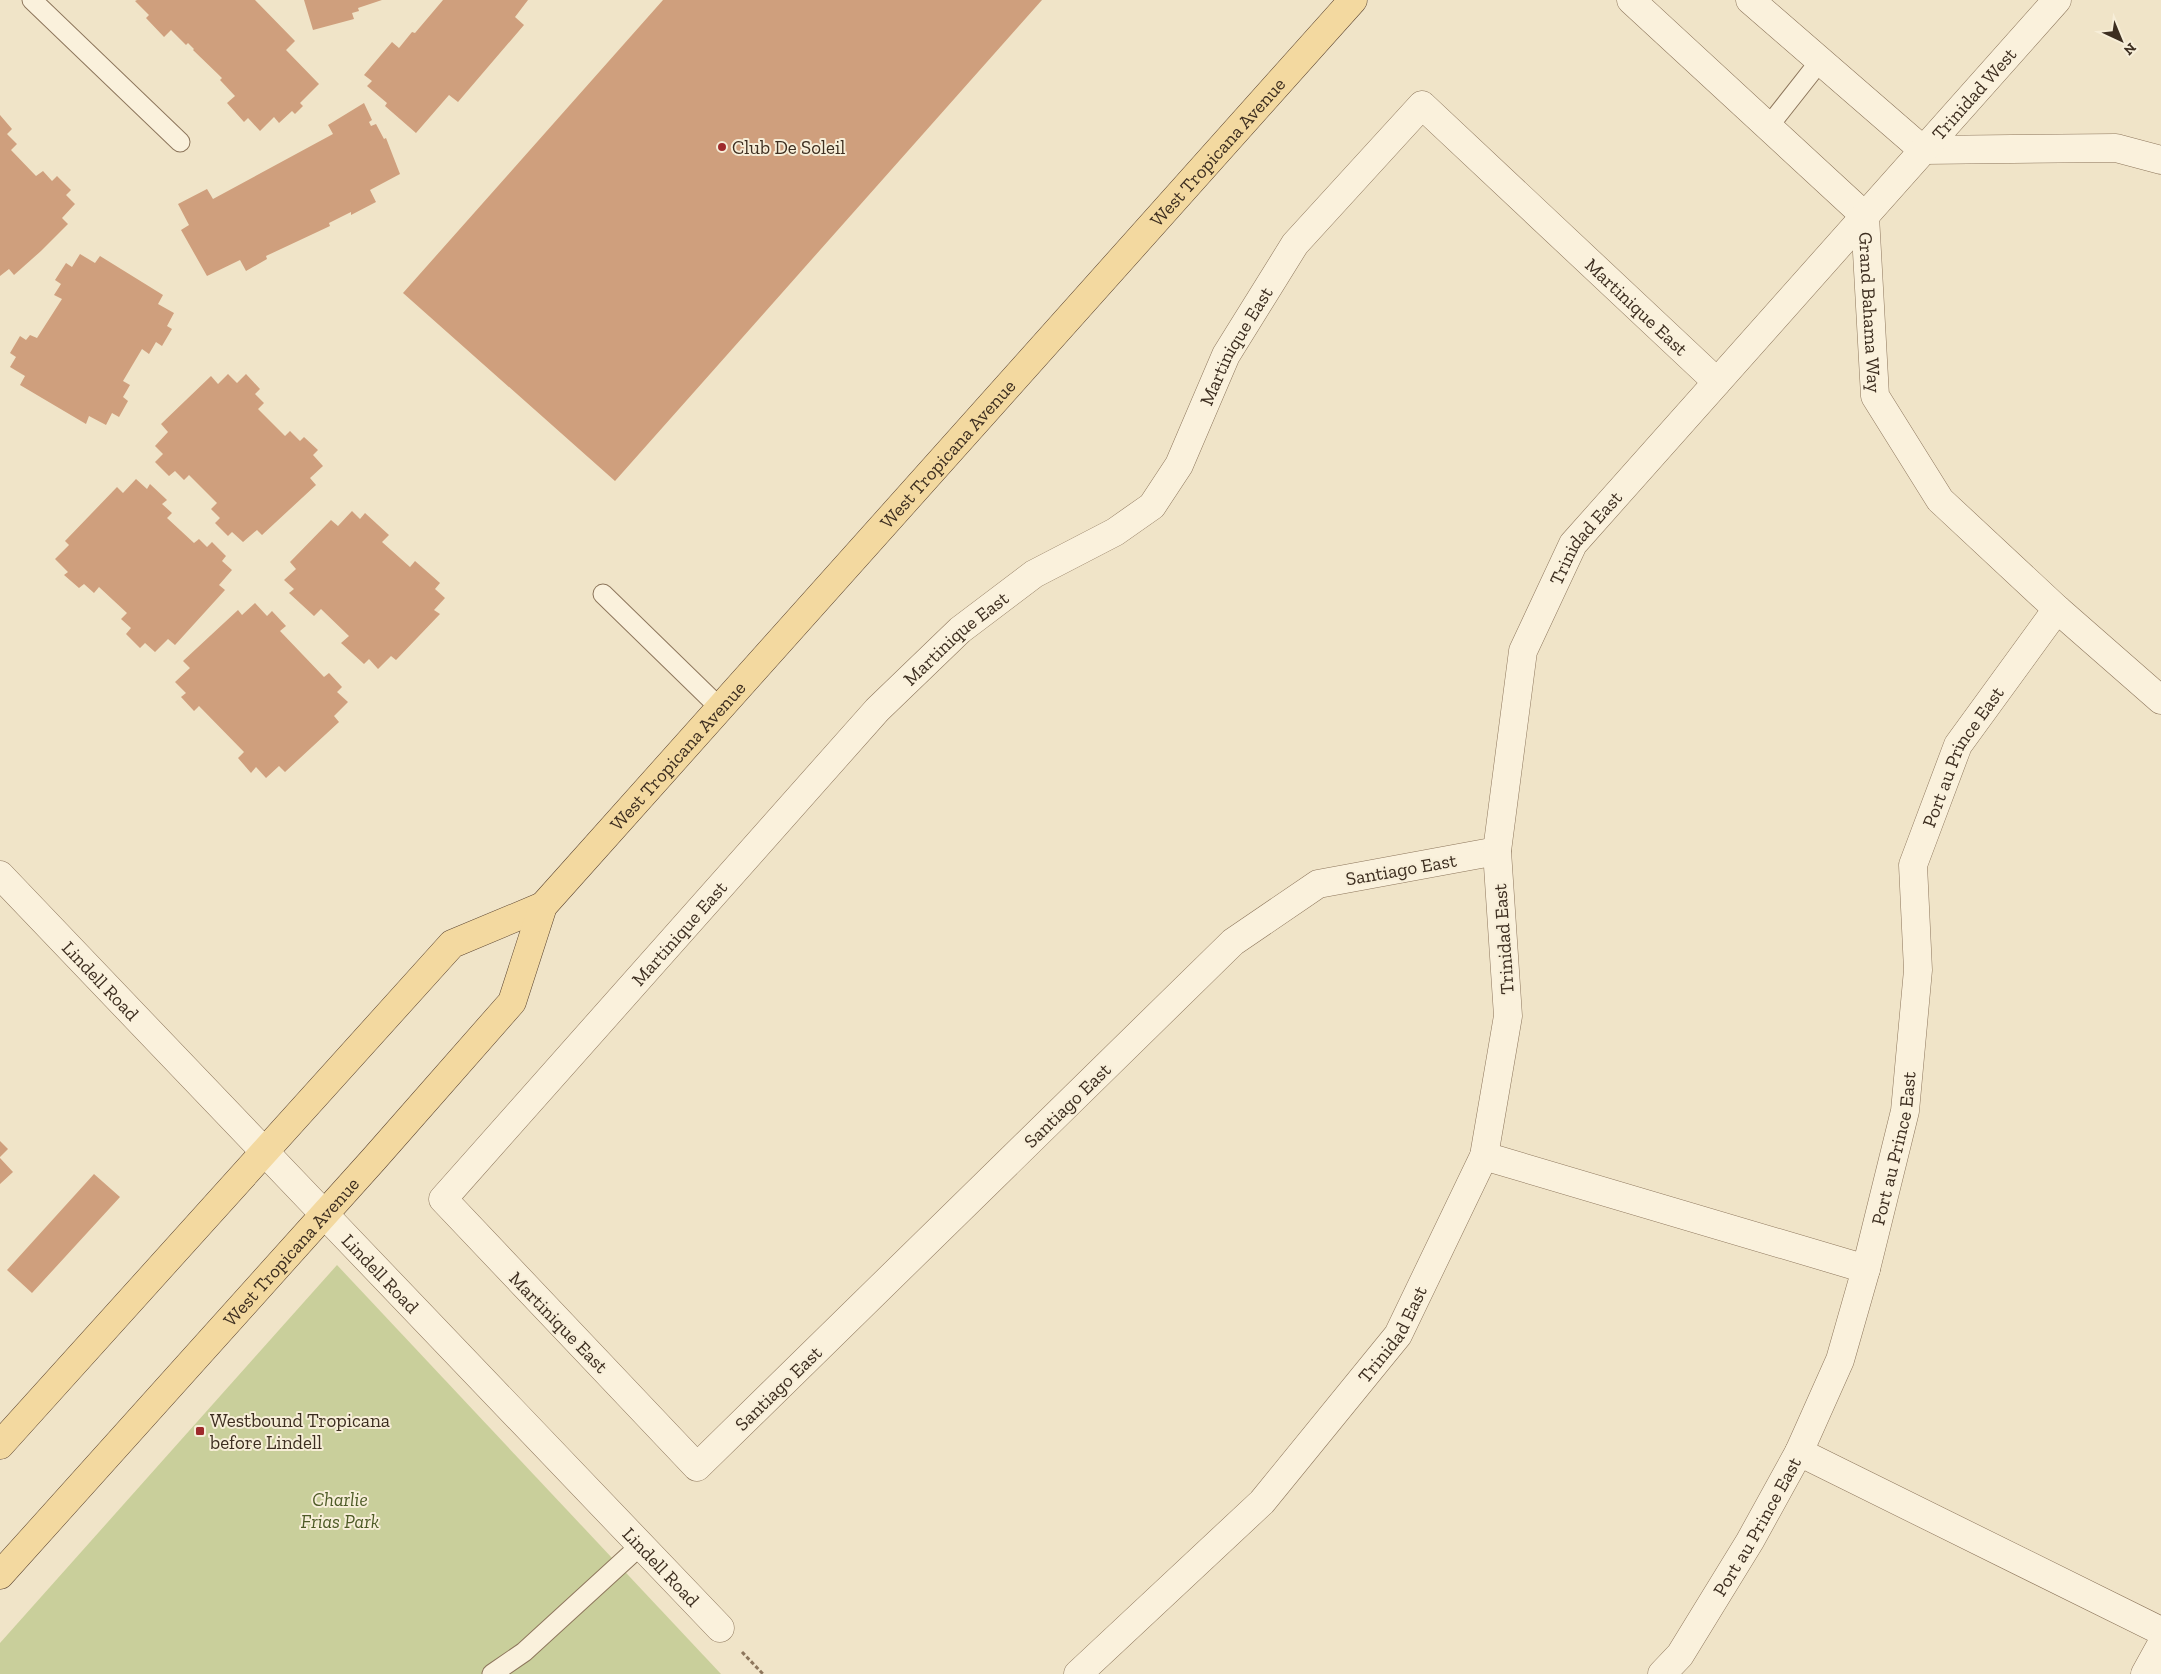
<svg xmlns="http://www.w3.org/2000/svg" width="2161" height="1674" font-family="'Zilla Slab',serif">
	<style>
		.green { fill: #c9cf9b }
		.building { fill: #cf9f7d }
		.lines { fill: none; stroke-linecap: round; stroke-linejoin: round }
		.service-casing { stroke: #8d765c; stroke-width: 21 }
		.minor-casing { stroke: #8d765c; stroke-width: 29 }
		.tertiary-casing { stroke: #8d765c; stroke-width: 29 }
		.primary-casing { stroke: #5b4430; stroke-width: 29 }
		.path { stroke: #8d765c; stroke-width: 3; stroke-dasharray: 4 2.5; stroke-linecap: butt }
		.service { stroke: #faf1dc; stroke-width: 19 }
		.minor { stroke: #faf1dc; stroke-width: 28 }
		.tertiary { stroke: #faf1dc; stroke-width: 28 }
		.primary { stroke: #f3d9a0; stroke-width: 28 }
		.poi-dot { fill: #9e2a2b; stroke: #f7eed8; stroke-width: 2 }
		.labels { text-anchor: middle; stroke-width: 4; stroke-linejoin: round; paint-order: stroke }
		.street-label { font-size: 19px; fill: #3d2e20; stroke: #f7eed8 }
		.poi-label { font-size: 19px; fill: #3d2e20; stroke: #f7eed8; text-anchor: start }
		.park-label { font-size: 19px; font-style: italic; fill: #4d5a26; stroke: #f7eed8 }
	</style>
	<rect width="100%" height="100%" fill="#f0e4c8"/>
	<path class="green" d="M 337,1265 L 721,1674 L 0,1674 L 0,1643 Z"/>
	<path class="building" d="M 137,0 L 255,0 L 295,41 L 286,50 L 319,84 L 300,103 L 303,106 L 295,114 L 292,111 L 279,123 L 274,117 L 260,131 L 248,118 L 244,122 L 227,103 L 235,96 L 220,80 L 222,78 L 193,50 L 194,49 L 188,43 L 186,45 L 171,30 L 164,37 L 146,18 L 149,15 L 135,1 Z
		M 304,0 L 382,0 L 358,8 L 359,11 L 352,13 L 354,19 L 313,30 Z
		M 443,0 L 528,0 L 515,17 L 524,25 L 458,102 L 449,95 L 416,133 L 385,106 L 387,103 L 367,86 L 372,81 L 364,75 L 392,42 L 399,48 L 412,32 L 415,33 Z
		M 663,0 L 1042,0 L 615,481 L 403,293 Z
		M 364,103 L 372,120 L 369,122 L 371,126 L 376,124 L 384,139 L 386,138 L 400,174 L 370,190 L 376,202 L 351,215 L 351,212 L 329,223 L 330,226 L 266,256 L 267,259 L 246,271 L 240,260 L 207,276 L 181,230 L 189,225 L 178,204 L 207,189 L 213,199 L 333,134 L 328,125 Z
		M 0,115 L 12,129 L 7,134 L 17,144 L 11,150 L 36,176 L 43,171 L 52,181 L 57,176 L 71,190 L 66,195 L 75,204 L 62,218 L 68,224 L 41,251 L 14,275 L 9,269 L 0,276 Z
		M 80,254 L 95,263 L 100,256 L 163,295 L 158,304 L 174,313 L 167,326 L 172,329 L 162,346 L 156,342 L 149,354 L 142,349 L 123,381 L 130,385 L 123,397 L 128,401 L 119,417 L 112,413 L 106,425 L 89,416 L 86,424 L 20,385 L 25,376 L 10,367 L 16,357 L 10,353 L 20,336 L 26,340 L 30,335 L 37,338 L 62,299 L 54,295 L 61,284 L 55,280 L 66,263 L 72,267 Z
		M 228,374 L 237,383 L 246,374 L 260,389 L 255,394 L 264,403 L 258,409 L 285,436 L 290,431 L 300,441 L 304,437 L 318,450 L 313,455 L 323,466 L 310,478 L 316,485 L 262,535 L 257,530 L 243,542 L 232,532 L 228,536 L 215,523 L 220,518 L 211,509 L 217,503 L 189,475 L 184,480 L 175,471 L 169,476 L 155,462 L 163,454 L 155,446 L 168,432 L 161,424 L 211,376 L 218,384 Z
		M 136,479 L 147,489 L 150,484 L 167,500 L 162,504 L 172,513 L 167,518 L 194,543 L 199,539 L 207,547 L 212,542 L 226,556 L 222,561 L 232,570 L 219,585 L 225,590 L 175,645 L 168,639 L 155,652 L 145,643 L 140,648 L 126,634 L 131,628 L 121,619 L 127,613 L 99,587 L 94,593 L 84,584 L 79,588 L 64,575 L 68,572 L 55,559 L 69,545 L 65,541 L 117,487 L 123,493 Z
		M 352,511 L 360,519 L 365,513 L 389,535 L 382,542 L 410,567 L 415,561 L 440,583 L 435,589 L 445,598 L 434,610 L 440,614 L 396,660 L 391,656 L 378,669 L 369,659 L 364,664 L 341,643 L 349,636 L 321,609 L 314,616 L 289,593 L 294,589 L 284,580 L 296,569 L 290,562 L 331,520 L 338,526 Z
		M 255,603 L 267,616 L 272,611 L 286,626 L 280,631 L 324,677 L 329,673 L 342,687 L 337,692 L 348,702 L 334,716 L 339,722 L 285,772 L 279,766 L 266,778 L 256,767 L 251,773 L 238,758 L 244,752 L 199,706 L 194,711 L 181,697 L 186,693 L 175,682 L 190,668 L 183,661 L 238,610 L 242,615 Z
		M 0,1141 L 8,1149 L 0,1157 Z
		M 0,1158 L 13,1172 L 0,1184 Z
		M 94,1174 L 120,1197 L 32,1293 L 7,1270 Z"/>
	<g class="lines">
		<g class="service-casing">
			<path id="service" d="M 32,0 L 180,142
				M 1768,127 L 1820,61
				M 603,594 L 720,708
				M 492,1674 L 524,1652 L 641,1545"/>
		</g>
		<g class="minor-casing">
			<g id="minor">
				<path id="s1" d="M 1631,0 L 1865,216 L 1875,396 L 1940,500 L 2057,609 L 2161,700"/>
				<path d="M 1750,0 L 1923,150 L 2116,148 L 2161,160"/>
				<path id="s2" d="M 1497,851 L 1318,884 L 1233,942 L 697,1467 L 443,1199 L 877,710 L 960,630 L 1034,574 L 1115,532 L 1152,506 L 1179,465 L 1226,355 L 1295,244 L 1422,105 L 1717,382"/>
				<path d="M 1484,1156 L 1866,1269"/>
				<path id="s3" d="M 324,1214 L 720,1628"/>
				<path d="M 1799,1452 L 2161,1631"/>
				<path id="s4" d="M 1078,1674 L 1262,1502 L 1398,1335 L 1484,1156 L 1508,1016 L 1497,851 L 1523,651 L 1573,544 L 2057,0"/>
				<path id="s5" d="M 1662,1674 L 1680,1655 L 1750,1541 L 1799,1452 L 1840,1360 L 1866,1269 L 1905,1111 L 1918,970 L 1913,865 L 1958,745 L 2057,609"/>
				<path d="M 2145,1674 L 2161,1645"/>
			</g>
		</g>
		<g class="tertiary-casing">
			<g id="tertiary">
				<path id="s6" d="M 0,875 L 324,1214"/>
			</g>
		</g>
		<g class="primary-casing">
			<g id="primary">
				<path d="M 0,1445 L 452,944 L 543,906"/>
				<path id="s7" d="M 0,1575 L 374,1159 L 512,1002 L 543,906 L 1353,0"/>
			</g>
		</g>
		<path class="path" d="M 742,1652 L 763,1674"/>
		<use href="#service" class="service"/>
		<use href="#minor" class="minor"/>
		<use href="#tertiary" class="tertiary"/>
		<use href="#primary" class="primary"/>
	</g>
	<g class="poi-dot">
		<circle cx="722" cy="147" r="5"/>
		<rect x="195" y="1426" width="10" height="10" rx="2.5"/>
	</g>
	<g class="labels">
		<g class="street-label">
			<text dy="7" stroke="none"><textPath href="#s4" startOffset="1896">Trinidad West</textPath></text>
			<text dy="7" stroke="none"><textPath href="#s7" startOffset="1881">West Tropicana Avenue</textPath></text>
			<text dy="7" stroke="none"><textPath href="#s2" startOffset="3185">Martinique East</textPath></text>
			<text dy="7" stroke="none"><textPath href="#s1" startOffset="415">Grand Bahama Way</textPath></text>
			<text dy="7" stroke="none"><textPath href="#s2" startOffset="2584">Martinique East</textPath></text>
			<text dy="7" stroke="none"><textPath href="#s7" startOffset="1476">West Tropicana Avenue</textPath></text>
			<text dy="7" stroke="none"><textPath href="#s4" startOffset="1305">Trinidad East</textPath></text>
			<text dy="7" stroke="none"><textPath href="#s2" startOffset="2165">Martinique East</textPath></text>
			<text dy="7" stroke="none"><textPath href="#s7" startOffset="1071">West Tropicana Avenue</textPath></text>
			<text dy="7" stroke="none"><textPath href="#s5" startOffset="986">Port au Prince East</textPath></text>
			<text transform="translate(1401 869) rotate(-10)" y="7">Santiago East</text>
			<text dy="7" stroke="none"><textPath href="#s2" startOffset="1760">Martinique East</textPath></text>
			<text transform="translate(1503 939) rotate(-94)" y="7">Trinidad East</text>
			<text dy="7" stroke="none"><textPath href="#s6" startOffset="146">Lindell Road</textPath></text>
			<text transform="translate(1067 1105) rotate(-44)" y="7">Santiago East</text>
			<text dy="7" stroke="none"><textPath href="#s5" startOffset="581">Port au Prince East</textPath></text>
			<text dy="7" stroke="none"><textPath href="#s7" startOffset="435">West Tropicana Avenue</textPath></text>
			<text dy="7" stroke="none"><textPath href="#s3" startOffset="82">Lindell Road</textPath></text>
			<text transform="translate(559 1322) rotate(46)" y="7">Martinique East</text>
			<text dy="7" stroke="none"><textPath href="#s4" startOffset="465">Trinidad East</textPath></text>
			<text transform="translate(778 1388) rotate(-44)" y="7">Santiago East</text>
			<text dy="7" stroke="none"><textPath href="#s5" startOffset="176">Port au Prince East</textPath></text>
			<text dy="7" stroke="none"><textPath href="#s3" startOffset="488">Lindell Road</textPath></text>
		</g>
		<g class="poi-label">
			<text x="732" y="154">Club De Soleil</text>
			<text x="210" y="1427">Westbound Tropicana<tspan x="210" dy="22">before Lindell</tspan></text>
		</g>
		<g class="park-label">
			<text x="340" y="1506">Charlie<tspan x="340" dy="22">Frias Park</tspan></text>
		</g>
	</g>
	<g transform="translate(2121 40) rotate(136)" stroke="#f7eed8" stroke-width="4" paint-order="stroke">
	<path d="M0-4L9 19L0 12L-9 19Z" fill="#3d2e20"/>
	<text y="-8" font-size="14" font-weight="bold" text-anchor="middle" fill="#3d2e20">N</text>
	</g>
</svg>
